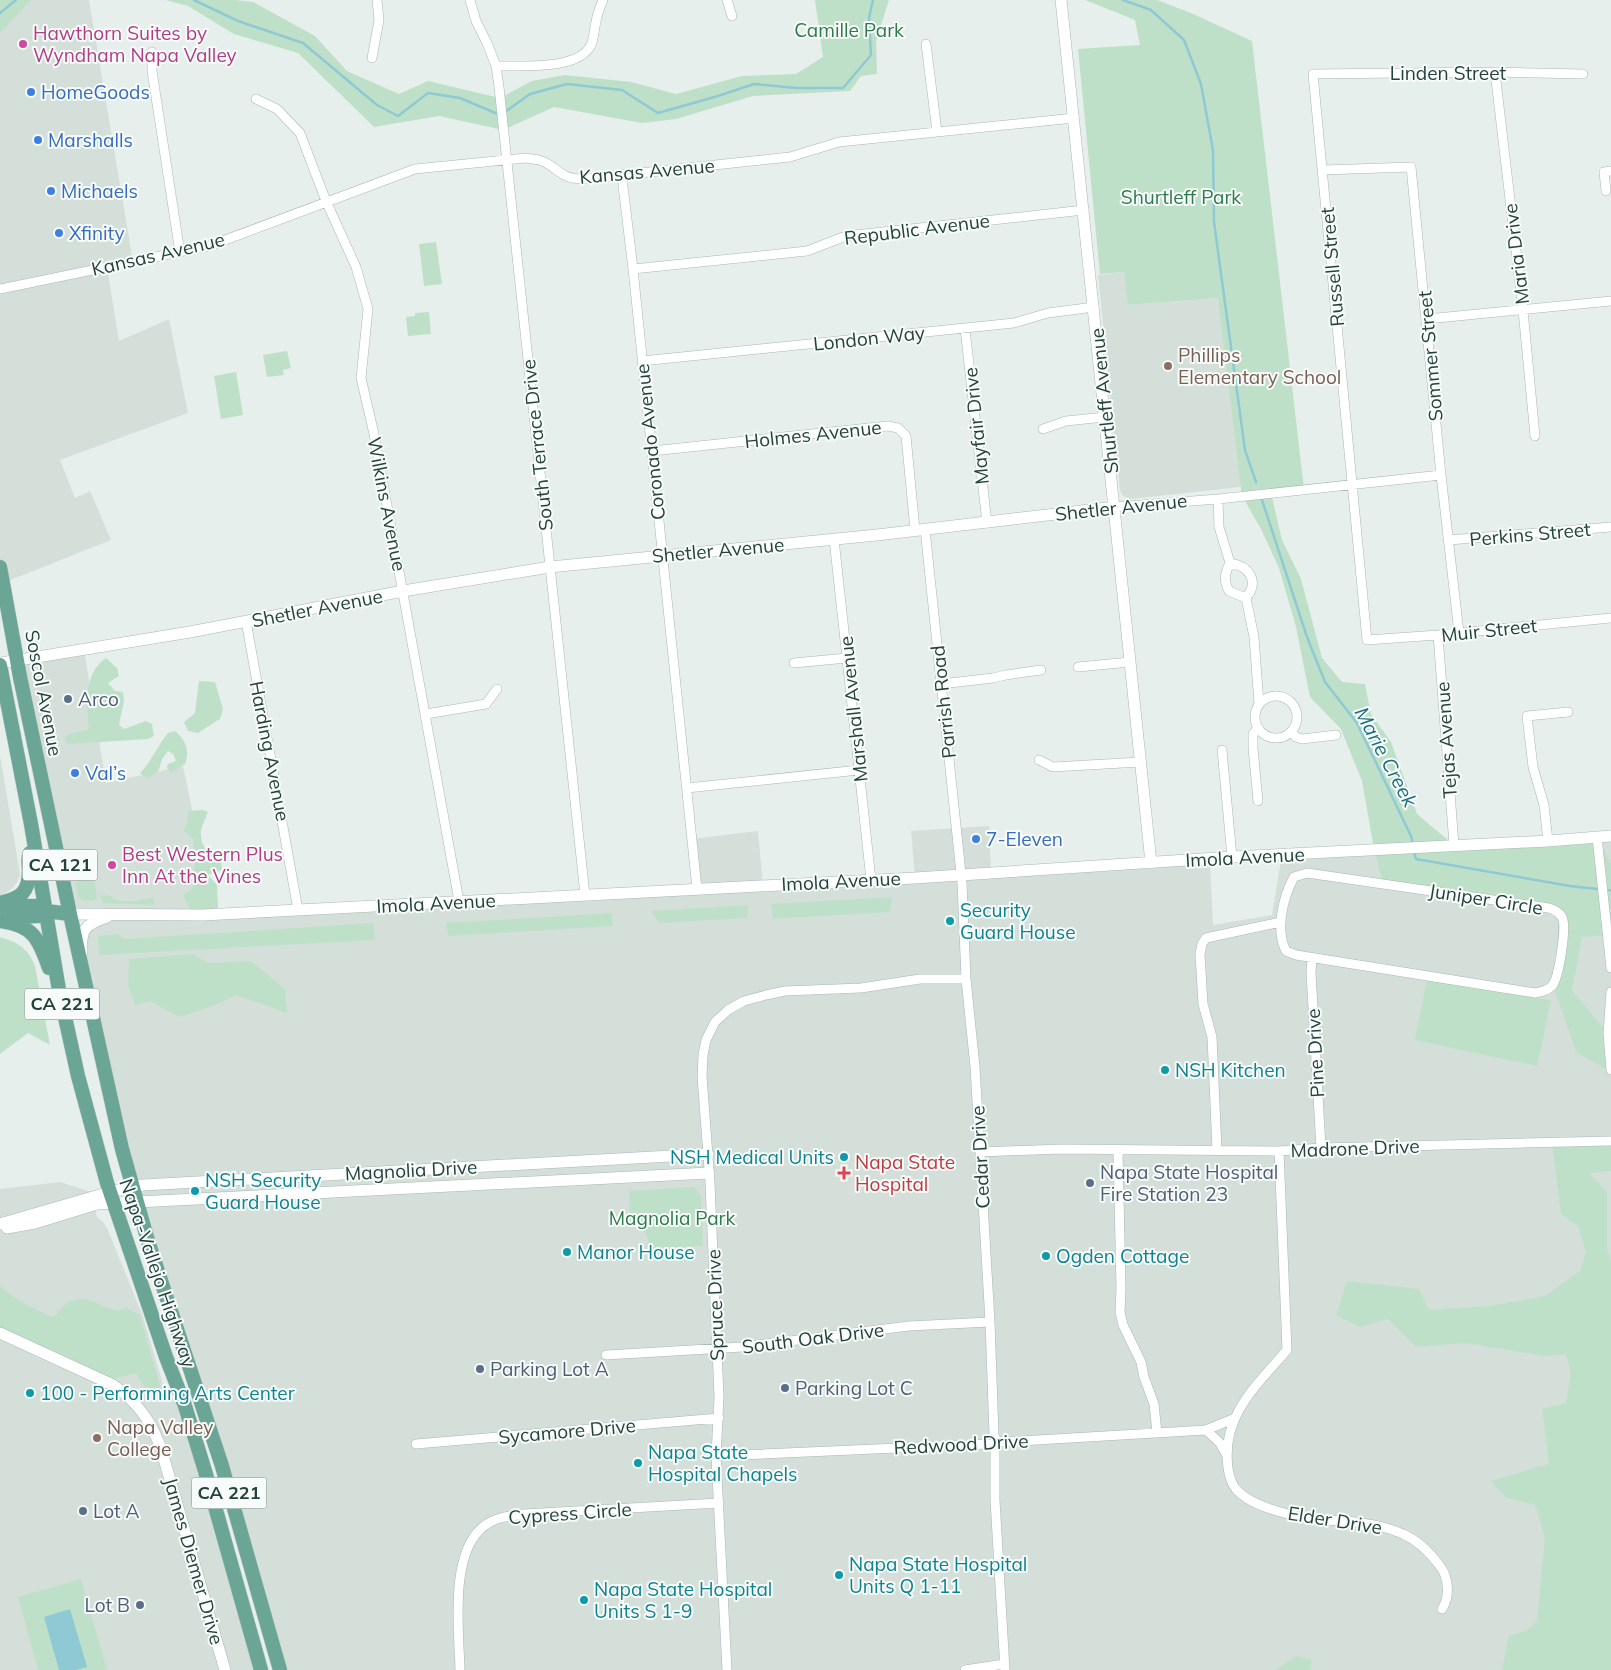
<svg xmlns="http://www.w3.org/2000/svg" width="1611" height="1670" font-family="Mulish,sans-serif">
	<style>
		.built { fill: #d4dfda }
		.green { fill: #bfe0c8 }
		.water { fill: #8ec9d4 }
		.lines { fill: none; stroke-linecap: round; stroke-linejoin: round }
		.stream { stroke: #8ec9d4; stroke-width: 2.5 }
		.minor-casing { stroke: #a8b8b2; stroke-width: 10 }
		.tertiary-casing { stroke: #a8b8b2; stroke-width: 12 }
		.primary-casing { stroke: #c2cac8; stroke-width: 15 }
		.minor { stroke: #fff; stroke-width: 9 }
		.tertiary { stroke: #fff; stroke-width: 11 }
		.primary { stroke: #6aa596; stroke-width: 14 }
		.hotel-dot { fill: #d1479c; stroke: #f7fbf9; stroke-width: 2 }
		.shop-dot { fill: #3f7fe0; stroke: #f7fbf9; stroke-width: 2 }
		.education-dot { fill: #8d6e63; stroke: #f7fbf9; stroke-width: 2 }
		.service-dot { fill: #5c6f8a; stroke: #f7fbf9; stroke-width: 2 }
		.culture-dot { fill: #0f9aa8; stroke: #f7fbf9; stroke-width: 2 }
		.health-dot { fill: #e0444e; stroke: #f7fbf9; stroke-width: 2 }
		.labels { text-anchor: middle; stroke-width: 4; stroke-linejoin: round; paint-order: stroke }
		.shield { fill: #f7fbf9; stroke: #637a73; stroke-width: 1 }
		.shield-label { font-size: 18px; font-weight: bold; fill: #24423a }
		.park-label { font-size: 19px; fill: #2d7a4b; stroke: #f7fbf9 }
		.hotel-label { font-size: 19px; fill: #b23c85; stroke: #f7fbf9; text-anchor: start }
		.street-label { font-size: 19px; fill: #24423a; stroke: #f7fbf9 }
		.shop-label { font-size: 19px; fill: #366cbe; stroke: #f7fbf9; text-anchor: start }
		.education-label { font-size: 19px; fill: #785e54; stroke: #f7fbf9; text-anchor: start }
		.service-label { font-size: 19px; fill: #4e5e75; stroke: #f7fbf9; text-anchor: start }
		.culture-label { font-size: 19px; fill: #0d838f; stroke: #f7fbf9; text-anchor: start }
		.health-label { font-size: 19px; fill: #be3a42; stroke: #f7fbf9; text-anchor: start }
		.water-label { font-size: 20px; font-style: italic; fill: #1c6f80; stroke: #f7fbf9 }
	</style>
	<rect width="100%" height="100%" fill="#e6efeb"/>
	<path class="built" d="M 32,0 L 89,0 L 133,262 L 107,268 L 119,341 L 169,319 L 188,413 L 60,460 L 75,498 L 90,491 L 111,540 L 3,583 L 0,567 L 0,33 Z
		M 1125,272 L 1129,305 L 1218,298 L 1249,486 L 1131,499 L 1123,496 L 1120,490 L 1117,461 L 1098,275 Z
		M 84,650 L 106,783 L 183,766 L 214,915 L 697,889 L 692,839 L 758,831 L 763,885 L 915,877 L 911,831 L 989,826 L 991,872 L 1210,863 L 1213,925 L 1272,915 L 1281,860 L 1611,836 L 1611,1670 L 280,1670 L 148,1241 L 81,943 L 97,920 L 70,914 L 18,660 Z
		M 0,755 L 20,874 L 18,880 L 14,887 L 4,894 L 7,901 L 0,903 Z
		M 60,1182 L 91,1192 L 97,1217 L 103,1222 L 107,1228 L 142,1314 L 166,1394 L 185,1406 L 261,1670 L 0,1670 L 0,1189 Z"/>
	<path class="green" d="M 0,0 L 32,0 L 0,33 Z
		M 166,0 L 235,0 L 253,2 L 315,36 L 347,71 L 399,94 L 428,81 L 500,98 L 532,81 L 565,75 L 631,82 L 676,94 L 742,76 L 796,74 L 823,57 L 815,0 L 889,0 L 876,41 L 877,74 L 861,76 L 850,91 L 753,96 L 676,119 L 642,123 L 554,107 L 503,130 L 439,116 L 374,127 L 298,53 L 234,34 L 188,6 Z
		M 1085,0 L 1157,0 L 1191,13 L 1252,41 L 1304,489 L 1271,493 L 1282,540 L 1301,579 L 1322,658 L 1342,682 L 1365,684 L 1371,714 L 1391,742 L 1417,814 L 1454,845 L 1597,837 L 1611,864 L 1611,909 L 1605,905 L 1608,935 L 1582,937 L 1572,990 L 1608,1034 L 1611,1072 L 1576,1052 L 1553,985 L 1564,930 L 1555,910 L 1383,884 L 1374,849 L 1362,781 L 1341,729 L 1310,697 L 1296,627 L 1279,568 L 1261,529 L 1242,496 L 1218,298 L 1128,305 L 1124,272 L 1100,274 L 1078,49 L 1140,45 L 1135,20 Z
		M 436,242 L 442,284 L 424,286 L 419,244 Z
		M 429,312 L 431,334 L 408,336 L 406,317 L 415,316 L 415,313 Z
		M 287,351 L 291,368 L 283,370 L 284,375 L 267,377 L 263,355 Z
		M 236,372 L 243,415 L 221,419 L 214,376 Z
		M 106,658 L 117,668 L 119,676 L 108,683 L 115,691 L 123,692 L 124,701 L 119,725 L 124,729 L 146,721 L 152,724 L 154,736 L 148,739 L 68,744 L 65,740 L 67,735 L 89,729 C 87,704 83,674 106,658 Z
		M 199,681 L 215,682 L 223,709 L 220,719 L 198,733 L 188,731 L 184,722 L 195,713 Z
		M 175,731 C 186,740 190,751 185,764 L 171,772 L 167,768 L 168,764 L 176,761 L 173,754 L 168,751 L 162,759 L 159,770 L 148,779 L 140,773 C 152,761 157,746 168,733 Z
		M 203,810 L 208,812 C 206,818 201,826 201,832 C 200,847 209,855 221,860 L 222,870 L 208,875 L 217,885 L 218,908 L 204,911 L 190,910 L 183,895 C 186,893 191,890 193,887 C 196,883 194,848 194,840 L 183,830 L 187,825 L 188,811 Z
		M 94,879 L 97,898 L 94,901 L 82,900 L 78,897 L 75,883 L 79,881 Z
		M 109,895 C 119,906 141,900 154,897 L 154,905 L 103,903 L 100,896 Z
		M 892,897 L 890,912 L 773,919 L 771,904 Z
		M 748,905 L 747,918 L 659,923 L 651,911 Z
		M 612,913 L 613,926 L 448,936 L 446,923 Z
		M 373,923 L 375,940 L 99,955 L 98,936 L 117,934 L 124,939 Z
		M 0,937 C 17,942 28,948 35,966 L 50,1045 L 28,1033 L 0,1054 Z
		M 193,954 L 208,963 L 251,961 L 285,989 L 287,1013 L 236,995 L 213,1006 L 179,1017 L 150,1001 L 135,1005 L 128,986 L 129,959 Z
		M 1427,980 L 1551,1000 L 1537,1066 L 1415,1040 Z
		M 1611,1141 L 1611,1171 L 1589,1173 L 1607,1192 L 1607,1249 L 1611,1261 L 1611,1670 L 1502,1670 L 1509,1635 L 1526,1631 L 1537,1621 L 1545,1538 L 1535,1505 L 1506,1498 L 1491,1481 L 1549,1464 L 1542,1409 L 1566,1403 L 1571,1374 L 1566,1354 L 1546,1356 L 1465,1343 L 1416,1347 L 1388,1319 L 1360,1327 L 1336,1315 L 1347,1281 L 1419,1289 L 1429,1310 L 1489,1306 L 1545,1296 L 1580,1271 L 1586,1252 L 1578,1226 L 1561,1214 L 1552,1142 Z
		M 694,1187 L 701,1196 L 703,1246 L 650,1249 C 647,1231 643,1228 630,1217 L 629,1191 Z
		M 0,1286 C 15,1300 34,1309 53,1317 C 59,1313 62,1306 67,1303 C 84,1292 99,1307 116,1310 C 119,1311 124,1309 127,1308 L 140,1315 L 162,1393 C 149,1393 141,1384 136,1373 L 105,1381 L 0,1333 Z
		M 81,1579 L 107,1670 L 38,1670 L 18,1597 Z
		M 1296,1656 L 1312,1660 L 1310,1670 L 1276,1670 Z"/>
	<path class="water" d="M 70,1609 L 87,1667 L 76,1670 L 59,1670 L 44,1617 Z"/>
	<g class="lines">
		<path class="stream" d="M 194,0 L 238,21 L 303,43 L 377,105 L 398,116 L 428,93 L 460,98 L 500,115
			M 1123,0 L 1151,10 L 1184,40 L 1201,84 L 1213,150 L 1214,222 L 1245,450 L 1256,482
			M 0,13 L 16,0
			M 505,112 L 530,94 L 567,84 L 622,90 L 658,113 L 718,96 L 754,84 L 796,88 L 843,88 L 871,55 L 869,18 L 873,0
			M 1262,500 L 1307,637 L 1325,682 L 1357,723 L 1411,836 L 1413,844
			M 1414,852 L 1416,859 L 1570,886 L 1597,889
			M 1609,890 L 1611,891"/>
		<g class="minor-casing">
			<path id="minor" d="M 470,0 L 476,21 L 487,43 L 496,66 L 499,87 L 585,895
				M 727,0 L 732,16
				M 926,44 L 937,132
				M 152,52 L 152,71 L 180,253
				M 372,58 L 379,20 L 377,0
				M 496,66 C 521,65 578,71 591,45 C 594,39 594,29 596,22 C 597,14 600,7 603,0
				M 1495,72 L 1523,310 L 1535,436
				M 1583,74 L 1495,72 L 1313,74 L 1367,640 L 1438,635 L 1611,618
				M 256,99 L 277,109 L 300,133 L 326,201 L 356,267 L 368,309 L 361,378 L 374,434 L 459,901
				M 1323,170 L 1411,167 L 1441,475 L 1459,633
				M 623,174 L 623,186 L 633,269 L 697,889
				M 1606,191 L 1604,172 L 1611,171
				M 633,269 L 807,251 L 846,236 L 1084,210
				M 0,289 L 209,246 L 415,169 L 526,158 C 530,159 535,159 539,160 C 559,166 557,179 584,179 L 790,157 L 839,142 L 1074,118
				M 1427,319 L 1611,301
				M 965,329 L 987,523
				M 642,361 L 1014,323 L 1048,313 L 1094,307
				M 1043,429 L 1066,421 L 1105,417
				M 652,451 L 888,426 L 898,428 L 906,436 L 915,530
				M 1218,499 L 1219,527 L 1230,563 C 1224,574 1224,581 1229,591 L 1246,598
				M 1115,507 L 1218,499 L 1441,475
				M 925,529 L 962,883 L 966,979 L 975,1067 L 990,1322 L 994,1435 L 996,1440
				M 834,539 L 871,880
				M 1449,540 L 1611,527
				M 1230,563 C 1249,566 1260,581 1246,598 L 1254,637 L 1259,704
				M 246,621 L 298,910
				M 1438,635 L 1454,845
				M 794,663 L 847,658
				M 1078,667 L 1130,662
				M 941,684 L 993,678 L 1006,675 L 1041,670
				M1255 717a21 21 0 1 1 42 0a21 21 0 1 1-42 0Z
				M 426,714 L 486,704 L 497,689
				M 1291,732 L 1296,737 L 1302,739 L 1336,735
				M 1222,750 L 1232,857
				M 1039,760 L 1053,767 L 1140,762
				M 687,788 L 859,770
				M 1258,801 L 1253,748 L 1253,734 L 1258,728
				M 1597,837 L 1611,968
				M 1548,841 L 1544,805 L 1533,767 L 1527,716 L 1568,712
				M 1307,873 L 1542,907 C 1549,908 1557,909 1562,917 C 1567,926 1559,978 1552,986 C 1547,991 1541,992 1535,993 L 1296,955 L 1286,951 C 1275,930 1283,897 1294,877 Z
				M 1312,958 L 1311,973 L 1321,1148
				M 1611,992 L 1608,1034 L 1611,1070
				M 1118,1150 L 1121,1288 L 1120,1312 L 1123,1325 L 1141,1362 L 1144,1377 L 1154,1404 L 1157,1433
				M 1217,1150 L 1212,1037 L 1203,1004 L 1200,954 L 1202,944 L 1206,938 L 1281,922
				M 1279,1151 L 1287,1350 C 1256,1386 1221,1416 1228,1468 C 1229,1475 1231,1483 1236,1489 C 1250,1506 1288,1515 1309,1518 C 1324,1521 1340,1520 1355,1522 C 1371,1524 1388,1527 1403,1534 C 1417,1540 1431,1554 1440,1566 C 1449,1578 1450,1597 1442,1609
				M 980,1152 L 1061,1149 L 1279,1151 L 1321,1148 L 1611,1141
				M 606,1355 L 742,1347 L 909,1326 L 990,1322
				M 1206,1430 L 1220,1443 L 1226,1454
				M 996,1440 L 1002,1442 L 1206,1430 L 1233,1419
				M 416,1444 L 719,1418
				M 992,1445 L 995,1449 L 995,1500 L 1005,1670
				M 716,1456 L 988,1444 L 992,1445
				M 460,1670 C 459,1631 449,1553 484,1526 C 495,1517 510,1516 524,1514 L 719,1503
				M 727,1670 L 716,1456 L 719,1397 L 710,1183 L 702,1076 L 703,1055 L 706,1040 L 715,1022 L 728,1010 L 744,1001 L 766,995 L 785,991 L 861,988 L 920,979 L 966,979
				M 965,1670 L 1004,1664"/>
		</g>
		<g class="tertiary-casing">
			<path id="tertiary" d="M 1061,0 L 1151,863
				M 0,663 L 190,632 L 403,591 L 550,567 L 877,535 L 1115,507
				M 70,914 L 203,915 L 915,878 L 1232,857 L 1548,841 L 1611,836
				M 82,952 C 80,929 86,924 107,917
				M 0,1224 L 110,1192 L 143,1185 L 708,1154
				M 7,1228 L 35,1223 L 97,1204 L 709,1173
				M 0,1333 L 113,1385 C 138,1402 153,1423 162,1452 L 225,1670"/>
		</g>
		<g class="primary-casing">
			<path id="primary" d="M 0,567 L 20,677 L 70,914 L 122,1149 L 148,1241 L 222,1466 L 280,1670
				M 0,665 L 31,824 L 59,990 L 78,1076 L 107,1183 L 166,1357 L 185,1406 L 205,1471 L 261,1670
				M 0,903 C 21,898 29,893 29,870 C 29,864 27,859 30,853
				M 3,906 L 36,906 L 46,911 L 70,914
				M 6,917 L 39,916 L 46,911
				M 0,921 C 33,925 39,939 49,968"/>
		</g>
		<use href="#minor" class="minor"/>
		<use href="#tertiary" class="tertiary"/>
		<use href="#primary" class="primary"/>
	</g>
	<g class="hotel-dot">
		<circle cx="23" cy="44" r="5"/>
		<circle cx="112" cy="865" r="5"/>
	</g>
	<g class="shop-dot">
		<circle cx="31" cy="92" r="5"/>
		<circle cx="38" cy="140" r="5"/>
		<circle cx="51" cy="191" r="5"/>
		<circle cx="59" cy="233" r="5"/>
		<circle cx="75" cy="773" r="5"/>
		<circle cx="976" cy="839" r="5"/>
	</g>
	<g class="education-dot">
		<circle cx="1168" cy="366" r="5"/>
		<circle cx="97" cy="1438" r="5"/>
	</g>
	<g class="service-dot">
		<circle cx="68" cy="699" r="5"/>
		<circle cx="1090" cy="1183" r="5"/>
		<circle cx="480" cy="1369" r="5"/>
		<circle cx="785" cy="1388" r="5"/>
		<circle cx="83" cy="1511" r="5"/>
		<circle cx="140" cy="1605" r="5"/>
	</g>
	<g class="culture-dot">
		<circle cx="950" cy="921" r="5"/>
		<circle cx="1165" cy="1070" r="5"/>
		<circle cx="844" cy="1157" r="5"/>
		<circle cx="195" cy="1191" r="5"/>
		<circle cx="567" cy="1252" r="5"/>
		<circle cx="1046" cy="1256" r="5"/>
		<circle cx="30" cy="1393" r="5"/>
		<circle cx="638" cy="1463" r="5"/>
		<circle cx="839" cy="1575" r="5"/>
		<circle cx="584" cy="1600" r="5"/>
	</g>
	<path class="health-dot" d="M841.5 1165.5h5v5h5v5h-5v5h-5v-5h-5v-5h5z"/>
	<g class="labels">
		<g class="shield">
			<rect x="22.5" y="849.5" width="75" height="31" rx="4"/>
			<rect x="24.5" y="988.5" width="75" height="31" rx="4"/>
			<rect x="191.5" y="1477.5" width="75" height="31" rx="4"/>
		</g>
		<g class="shield-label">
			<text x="60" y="871">CA 121</text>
			<text x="62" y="1010">CA 221</text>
			<text x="229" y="1499">CA 221</text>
		</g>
		<g class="park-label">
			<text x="849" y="37">Camille Park</text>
			<text x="1181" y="204">Shurtleff Park</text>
			<text x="672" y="1225">Magnolia Park</text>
		</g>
		<g class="hotel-label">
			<text x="33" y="40">Hawthorn Suites by<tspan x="33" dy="22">Wyndham Napa Valley</tspan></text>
			<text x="122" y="861">Best Western Plus<tspan x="122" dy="22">Inn At the Vines</tspan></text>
		</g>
		<g class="street-label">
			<text x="1448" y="80">Linden Street</text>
			<text transform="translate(647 171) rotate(-5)" y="7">Kansas Avenue</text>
			<text transform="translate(917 229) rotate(-7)" y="7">Republic Avenue</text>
			<text transform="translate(158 254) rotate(-13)" y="7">Kansas Avenue</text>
			<text transform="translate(1516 254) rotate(-97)" y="7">Maria Drive</text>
			<text transform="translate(1332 267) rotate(-95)" y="7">Russell Street</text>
			<text transform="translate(869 338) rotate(-6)" y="7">London Way</text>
			<text transform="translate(1430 356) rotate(-95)" y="7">Sommer Street</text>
			<text transform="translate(1104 401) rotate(-96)" y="7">Shurtleff Avenue</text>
			<text transform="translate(976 426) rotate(-96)" y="7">Mayfair Drive</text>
			<text transform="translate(813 434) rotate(-6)" y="7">Holmes Avenue</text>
			<text transform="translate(650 442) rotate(-96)" y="7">Coronado Avenue</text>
			<text transform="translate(537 445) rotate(-96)" y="7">South Terrace Drive</text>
			<text transform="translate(387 504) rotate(79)" y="7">Wilkins Avenue</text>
			<text transform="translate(1121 507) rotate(-6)" y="7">Shetler Avenue</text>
			<text transform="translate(1530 534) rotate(-5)" y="7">Perkins Street</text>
			<text transform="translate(718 550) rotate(-5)" y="7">Shetler Avenue</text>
			<text transform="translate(317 608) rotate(-11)" y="7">Shetler Avenue</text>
			<text transform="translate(1489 630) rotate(-6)" y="7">Muir Street</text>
			<text transform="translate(44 693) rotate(79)" y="7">Soscol Avenue</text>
			<text transform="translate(943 702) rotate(-96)" y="7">Parrish Road</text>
			<text transform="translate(853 709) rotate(-96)" y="7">Marshall Avenue</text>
			<text transform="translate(1446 740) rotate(-94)" y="7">Tejas Avenue</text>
			<text transform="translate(270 751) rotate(79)" y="7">Harding Avenue</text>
			<text transform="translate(1245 857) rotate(-3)" y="7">Imola Avenue</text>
			<text transform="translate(841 881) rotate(-3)" y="7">Imola Avenue</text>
			<text transform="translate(1486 899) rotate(9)" y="7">Juniper Circle</text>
			<text transform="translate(436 903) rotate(-3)" y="7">Imola Avenue</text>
			<text transform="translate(1315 1053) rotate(-93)" y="7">Pine Drive</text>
			<text transform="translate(1355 1148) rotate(-2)" y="7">Madrone Drive</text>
			<text transform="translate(980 1157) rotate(-93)" y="7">Cedar Drive</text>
			<text transform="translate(411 1170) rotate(-3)" y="7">Magnolia Drive</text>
			<text transform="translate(158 1273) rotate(71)" y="7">Napa-Vallejo Highway</text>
			<text transform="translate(715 1305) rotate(-92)" y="7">Spruce Drive</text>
			<text transform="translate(813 1338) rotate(-7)" y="7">South Oak Drive</text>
			<text transform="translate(567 1431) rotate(-5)" y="7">Sycamore Drive</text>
			<text transform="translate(961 1444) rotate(-3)" y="7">Redwood Drive</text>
			<text transform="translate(570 1513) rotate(-4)" y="7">Cypress Circle</text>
			<text transform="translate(1335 1520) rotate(9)" y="7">Elder Drive</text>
			<text transform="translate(194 1561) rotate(74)" y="7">James Diemer Drive</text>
		</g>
		<g class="shop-label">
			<text x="41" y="99">HomeGoods</text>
			<text x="48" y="147">Marshalls</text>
			<text x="61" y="198">Michaels</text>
			<text x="69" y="240">Xfinity</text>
			<text x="85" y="780">Val’s</text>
			<text x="986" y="846">7-Eleven</text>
		</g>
		<g class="education-label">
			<text x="1178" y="362">Phillips<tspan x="1178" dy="22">Elementary School</tspan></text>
			<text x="107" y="1434">Napa Valley<tspan x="107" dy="22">College</tspan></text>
		</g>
		<g class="service-label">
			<text x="78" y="706">Arco</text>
			<text x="1100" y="1179">Napa State Hospital<tspan x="1100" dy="22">Fire Station 23</tspan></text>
			<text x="490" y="1376">Parking Lot A</text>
			<text x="795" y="1395">Parking Lot C</text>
			<text x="93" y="1518">Lot A</text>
			<text x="130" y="1612" text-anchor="end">Lot B</text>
		</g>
		<g class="culture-label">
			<text x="960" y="917">Security<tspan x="960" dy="22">Guard House</tspan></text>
			<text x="1175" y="1077">NSH Kitchen</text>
			<text x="834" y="1164" text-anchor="end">NSH Medical Units</text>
			<text x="205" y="1187">NSH Security<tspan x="205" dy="22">Guard House</tspan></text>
			<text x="577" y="1259">Manor House</text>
			<text x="1056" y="1263">Ogden Cottage</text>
			<text x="40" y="1400">100 - Performing Arts Center</text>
			<text x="648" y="1459">Napa State<tspan x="648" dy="22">Hospital Chapels</tspan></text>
			<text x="849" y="1571">Napa State Hospital<tspan x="849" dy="22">Units Q 1-11</tspan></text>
			<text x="594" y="1596">Napa State Hospital<tspan x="594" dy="22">Units S 1-9</tspan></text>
		</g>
		<g class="health-label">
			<text x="855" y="1169">Napa State<tspan x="855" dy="22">Hospital</tspan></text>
		</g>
		<g class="water-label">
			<text transform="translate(1386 757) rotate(62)" y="7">Marie Creek</text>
		</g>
	</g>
</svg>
